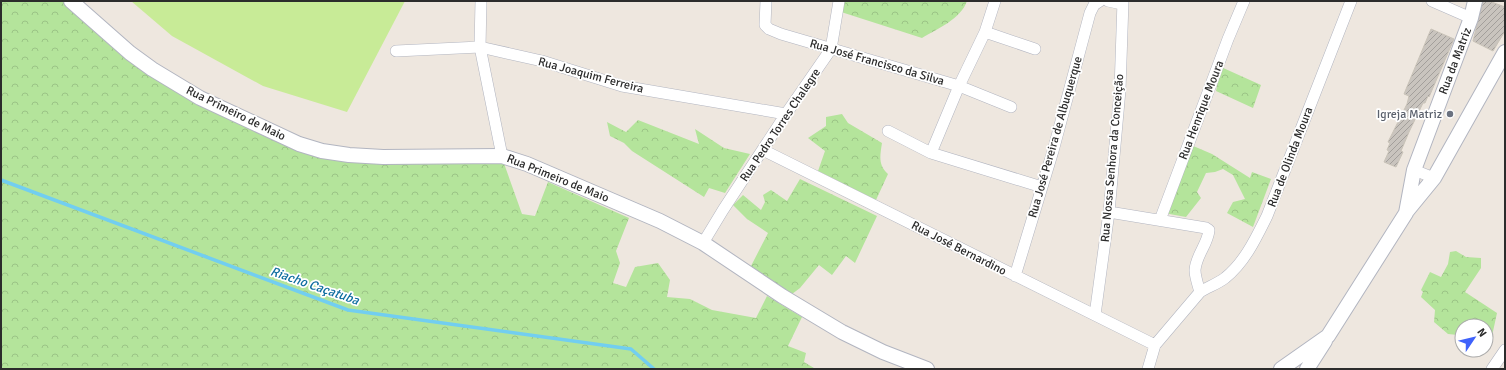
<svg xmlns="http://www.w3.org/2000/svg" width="1506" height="370" font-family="Signika,sans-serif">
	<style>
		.forest { fill: url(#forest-crowns) }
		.pitch { fill: #c8eb97 }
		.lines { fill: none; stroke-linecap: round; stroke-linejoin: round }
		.stream { stroke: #72cef0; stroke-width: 3.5 }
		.building { fill: url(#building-hatch); stroke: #c9c3b8 }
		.minor-casing { stroke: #b2b5c0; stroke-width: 12 }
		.tertiary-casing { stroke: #b2b5c0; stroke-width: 16 }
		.minor { stroke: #fff; stroke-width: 11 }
		.tertiary { stroke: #fff; stroke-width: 14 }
		.worship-dot { fill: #6b7280; stroke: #fff; stroke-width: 1.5 }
		.labels { text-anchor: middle; stroke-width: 3.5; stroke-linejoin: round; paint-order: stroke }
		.street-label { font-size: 12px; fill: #2c2c2c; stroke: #fff }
		.worship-label { font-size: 12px; fill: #5b616d; stroke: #fff; text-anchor: end }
		.water-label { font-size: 13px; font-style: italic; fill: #0d6d9f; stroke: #fff }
	</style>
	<defs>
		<pattern id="forest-crowns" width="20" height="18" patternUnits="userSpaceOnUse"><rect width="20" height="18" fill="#b4e49b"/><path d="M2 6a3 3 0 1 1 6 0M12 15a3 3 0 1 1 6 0" fill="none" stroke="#9bc486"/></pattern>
		<pattern id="building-hatch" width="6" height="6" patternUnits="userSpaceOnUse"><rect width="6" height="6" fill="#c9c4be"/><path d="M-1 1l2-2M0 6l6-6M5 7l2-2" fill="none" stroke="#a39f9b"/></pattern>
	</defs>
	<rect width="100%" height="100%" fill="#eee7df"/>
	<path class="forest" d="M 1,1 L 67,1 L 209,103 L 314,153 L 501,155 L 522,214 L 535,216 L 548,182 L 629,218 L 616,251 L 620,263 L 613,283 L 626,287 L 635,267 L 658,263 L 670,280 L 667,297 L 690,299 L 712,310 L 756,318 L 767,296 L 802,317 L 788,346 L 806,353 L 804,362 L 814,368 L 1,369 Z
		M 841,1 L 967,1 C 961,19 937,29 922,38 L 838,11 Z
		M 1221,67 L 1261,85 L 1253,108 L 1216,91 Z
		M 842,114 L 848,123 L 882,143 C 880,156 878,165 888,174 L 876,200 L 818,171 L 825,151 L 808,138 L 826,126 L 826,117 Z
		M 638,120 L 699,144 L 695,129 L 724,148 L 750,154 L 725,193 L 709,188 L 704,197 L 632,151 L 624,143 L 610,136 L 607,122 L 626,132 Z
		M 1191,145 L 1212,154 L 1250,178 L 1252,172 L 1271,179 L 1253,227 L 1227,213 L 1233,202 L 1245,199 L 1233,175 L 1223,169 L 1215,172 L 1206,173 L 1197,192 L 1201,198 L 1186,217 L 1164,213 Z
		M 800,179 L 877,216 L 855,263 L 846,256 L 832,275 L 819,265 L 800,288 L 792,294 L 751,266 L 768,233 L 747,219 L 733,205 L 743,195 L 761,210 L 765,202 L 763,195 L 771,190 L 787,201 Z
		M 1456,251 L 1466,257 L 1481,258 L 1481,268 L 1465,292 L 1497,313 L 1492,336 L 1486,332 L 1486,326 L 1478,326 L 1469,320 L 1465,326 L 1462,326 L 1462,330 L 1458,335 L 1448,334 L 1434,322 L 1435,310 L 1421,297 L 1423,292 L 1421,290 L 1430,272 L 1441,277 L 1448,264 L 1450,252 Z"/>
	<path class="pitch" d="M 131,1 L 405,1 L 347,112 L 263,86 L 172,36 Z"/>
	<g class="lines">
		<path class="stream" d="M 1,180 L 348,310 L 631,349 L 654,369"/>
	</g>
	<path class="building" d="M 1483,1 L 1489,1 L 1505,7 L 1505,31 L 1493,51 L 1473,41 Z
		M 1431,29 L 1454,39 L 1429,97 L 1428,96 L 1425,103 L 1423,103 L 1409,132 L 1401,151 L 1403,152 L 1396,167 L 1384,162 L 1389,151 L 1387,150 L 1390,143 L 1388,142 L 1407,104 L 1409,96 L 1404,94 Z"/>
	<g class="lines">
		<g class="minor-casing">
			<path id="minor" d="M 481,1 L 480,47 L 502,156
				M 766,1 L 765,25 L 769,29 L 781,34 L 959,86 L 1011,107
				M 1108,1 L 1122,4
				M 1432,1 L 1471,18
				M 985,32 L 1035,49
				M 396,51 L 480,47 L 542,61 L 622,86 L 786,114
				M 888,131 L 931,153 L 1042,187
				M 763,150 L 1155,345
				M 931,153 L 959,86 L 985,32 L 995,1
				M 1414,170 L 1434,178
				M 1109,212 L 1206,228 L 1209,230 C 1208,244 1196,255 1195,270 C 1195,277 1198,285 1200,292 L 1155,345 L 1148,369
				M 1160,220 L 1228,39 L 1244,1
				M 703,243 L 723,210 L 786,114 L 831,49 L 839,1
				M 1015,276 L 1053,151 L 1090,13 L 1094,5 L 1100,1
				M 1200,292 C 1208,287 1217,284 1225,278 C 1245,262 1256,238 1267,216 L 1351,1
				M 1095,315 L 1109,212 L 1120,90 L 1123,1
				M 1492,369 L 1505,350"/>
		</g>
		<g class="tertiary-casing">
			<path id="tertiary" d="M 71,1 L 130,53 L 152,69 L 200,98 L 299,144 L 322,151 L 349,155 L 383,157 L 502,156 L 527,164 L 660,221 L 703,243 L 782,296 L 842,332 L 883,352 L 927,369
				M 1407,211 L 1434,178 L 1505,52
				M 1281,369 L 1328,336 L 1406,213 L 1414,170 L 1471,18 L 1475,1
				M 1307,369 L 1325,341"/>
		</g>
		<use href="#minor" class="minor"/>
		<use href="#tertiary" class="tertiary"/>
	</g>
	<circle class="worship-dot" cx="1450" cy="114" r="4"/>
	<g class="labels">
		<g class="street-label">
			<text transform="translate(1455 61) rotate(-69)" y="4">Rua da Matriz</text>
			<text transform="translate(877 62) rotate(16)" y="4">Rua José Francisco da Silva</text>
			<text transform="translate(591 75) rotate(15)" y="4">Rua Joaquim Ferreira</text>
			<text transform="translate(1201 110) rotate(-69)" y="4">Rua Henrique Moura</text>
			<text transform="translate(236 113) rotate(26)" y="4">Rua Primeiro de Maio</text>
			<text transform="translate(780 125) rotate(-56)" y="4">Rua Pedro Torres Chalegre</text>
			<text transform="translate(1055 137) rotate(-74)" y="4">Rua José Pereira de Albuquerque</text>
			<text transform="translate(1290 157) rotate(-69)" y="4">Rua de Olinda Moura</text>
			<text transform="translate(1112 158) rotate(-85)" y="4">Rua Nossa Senhora da Conceição</text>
			<text transform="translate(558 178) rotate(22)" y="4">Rua Primeiro de Maio</text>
			<text transform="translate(959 248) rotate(27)" y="4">Rua José Bernardino</text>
		</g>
		<g class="worship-label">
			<text x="1442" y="118">Igreja Matriz</text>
		</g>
		<g class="water-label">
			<text transform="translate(315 285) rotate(19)" y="5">Riacho Caçatuba</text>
		</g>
	</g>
	<rect width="1506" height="370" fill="none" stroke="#2c2c2c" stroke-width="4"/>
	<g transform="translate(1474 338) rotate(55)"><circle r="19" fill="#ffffff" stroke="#ababab"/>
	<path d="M0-3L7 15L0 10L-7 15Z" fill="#3f62fb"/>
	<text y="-6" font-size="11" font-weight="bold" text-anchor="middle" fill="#2c2c2c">N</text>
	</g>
</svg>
